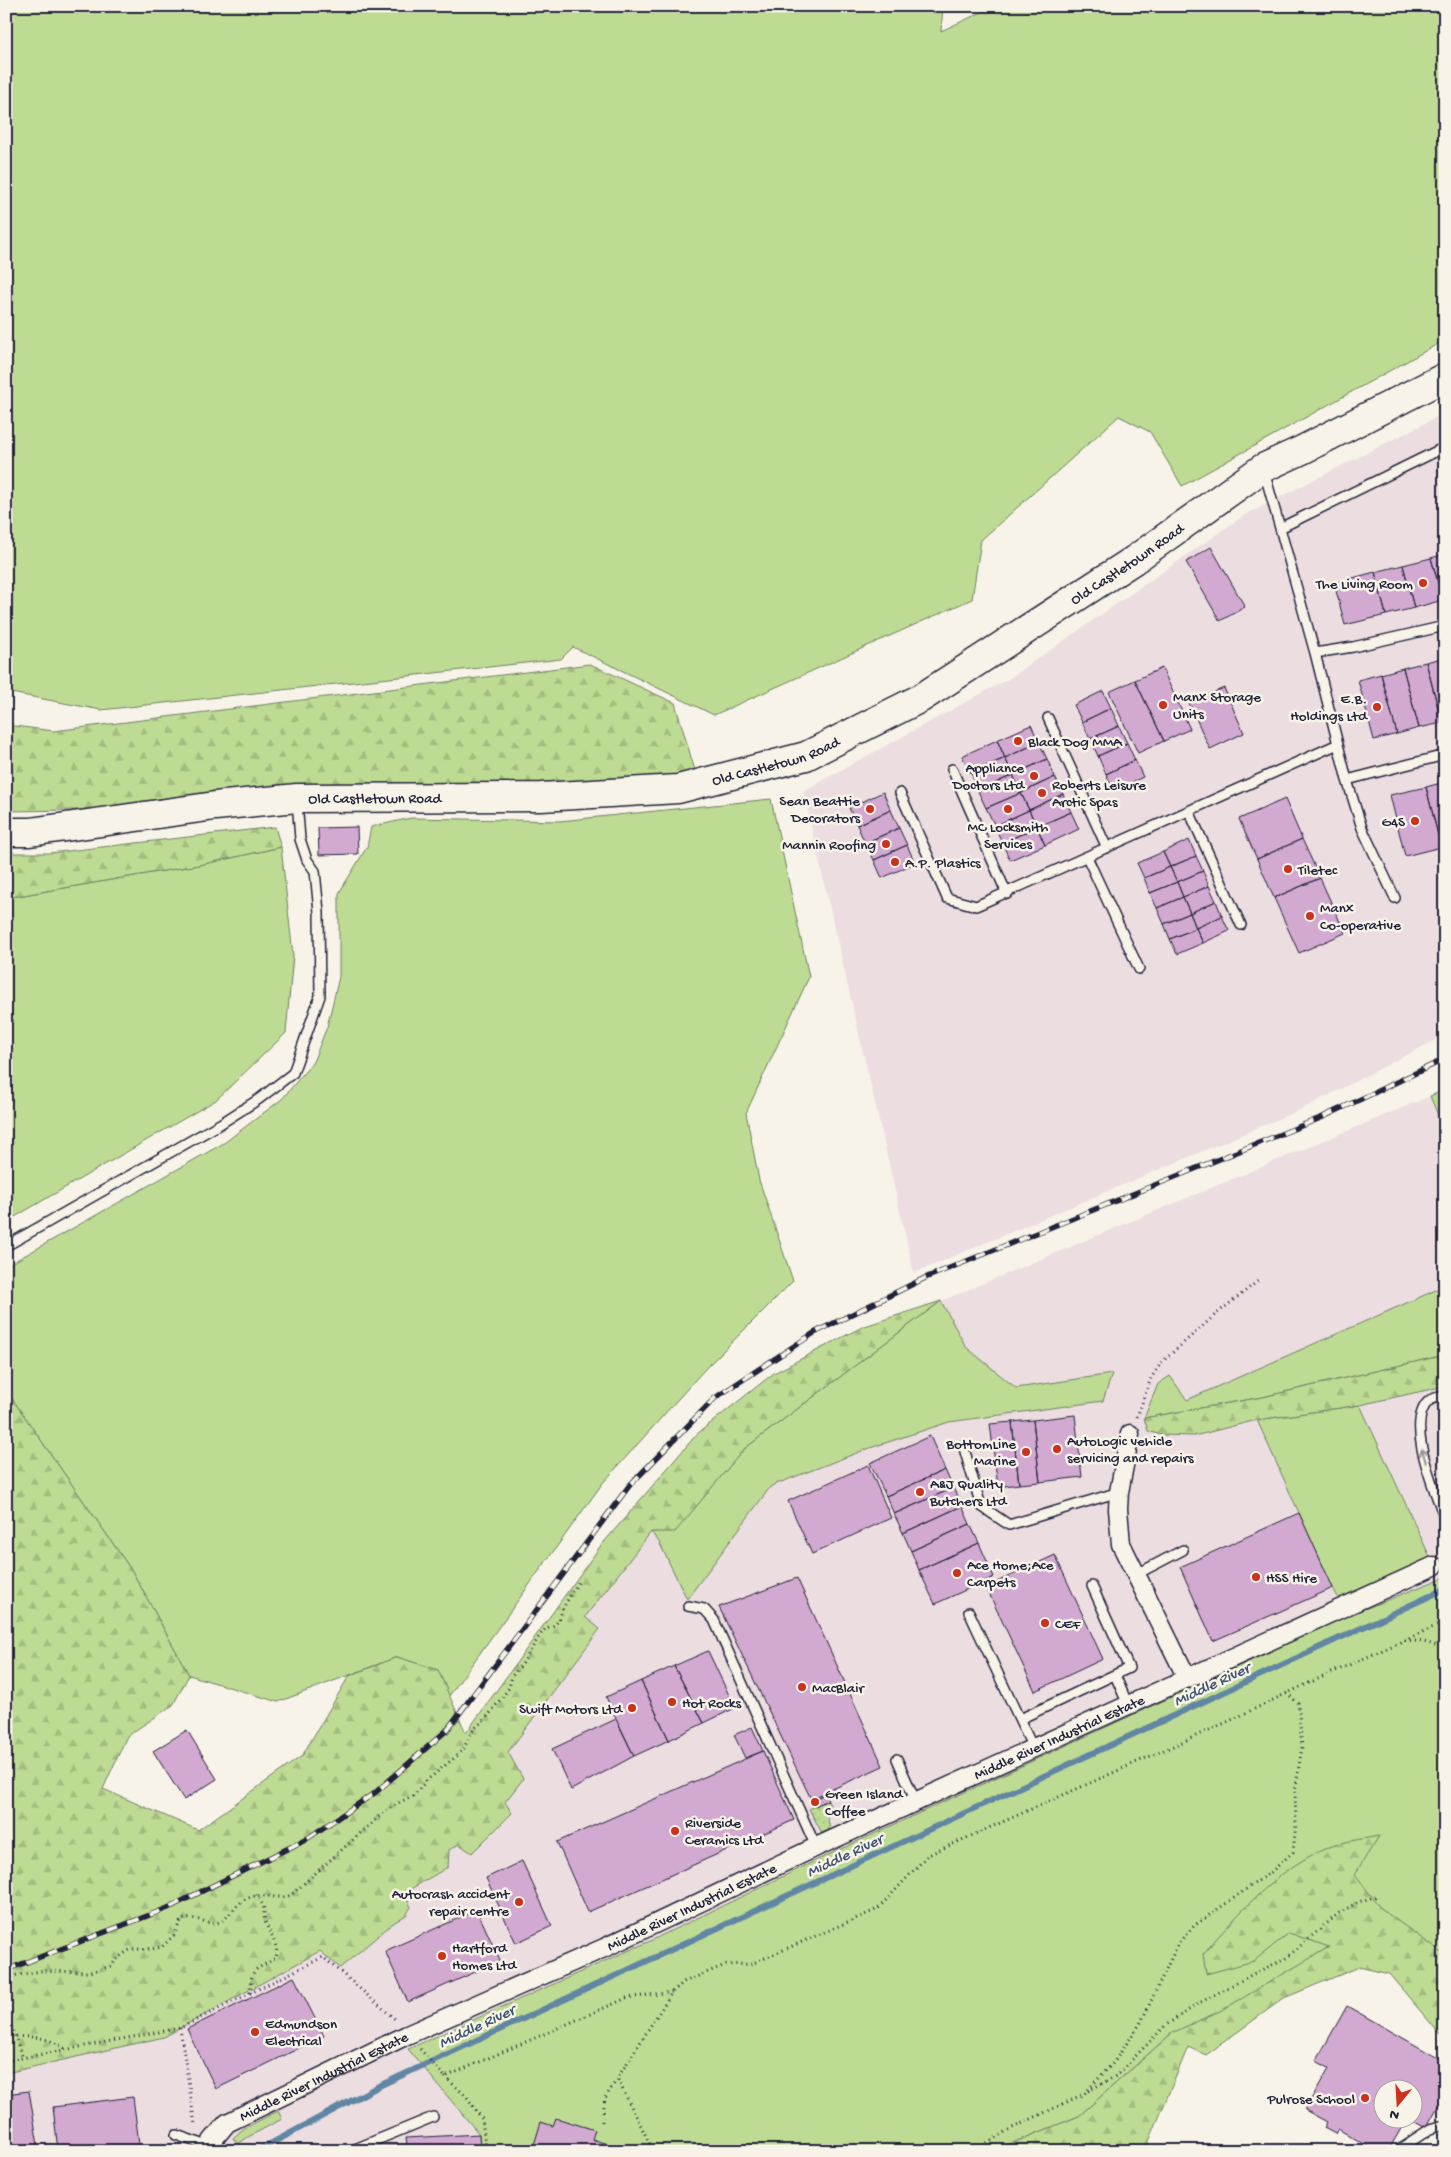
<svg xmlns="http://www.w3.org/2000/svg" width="1451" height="2157" font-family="'Gochi Hand',sans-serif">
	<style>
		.built { fill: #ecdde1 }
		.grass { fill: #bedb93; stroke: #707e67 }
		.forest { fill: url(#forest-firs); stroke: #707e67 }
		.garden { fill: url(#garden-dots); stroke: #707e67 }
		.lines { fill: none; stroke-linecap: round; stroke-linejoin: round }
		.stream { stroke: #6086a4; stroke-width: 6 }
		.building { fill: #d2a9d0; stroke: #22223b }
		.lane-casing { stroke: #22223b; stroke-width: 12 }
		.street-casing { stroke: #22223b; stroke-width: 21 }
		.highway-casing { stroke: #22223b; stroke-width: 31 }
		.path { stroke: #22223b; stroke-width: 3; stroke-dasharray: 1 4; stroke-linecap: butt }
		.lane { stroke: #f7f3e8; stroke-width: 9 }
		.street { stroke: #f7f3e8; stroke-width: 18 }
		.highway { stroke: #f7f3e8; stroke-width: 28 }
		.rail-casing { stroke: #22223b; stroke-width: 5.5 }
		.rail { stroke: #f7f3e8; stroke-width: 4; stroke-dasharray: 11; stroke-linecap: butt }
		.oneway { stroke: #97959a }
		.poi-dot { fill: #c8321e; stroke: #f7f3e8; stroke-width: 2 }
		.labels { text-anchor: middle; stroke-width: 5; stroke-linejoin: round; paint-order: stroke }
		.street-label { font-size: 15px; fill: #22223b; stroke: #f7f3e8 }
		.poi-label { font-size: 15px; fill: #22223b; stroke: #f7f3e8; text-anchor: start }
		.water-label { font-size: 16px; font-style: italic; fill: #415470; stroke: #f7f3e8 }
	</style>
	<defs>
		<pattern id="forest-firs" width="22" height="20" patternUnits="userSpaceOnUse" patternTransform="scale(1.25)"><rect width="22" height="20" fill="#bedb93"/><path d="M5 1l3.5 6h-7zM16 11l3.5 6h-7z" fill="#a3bc80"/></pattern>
		<pattern id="garden-dots" width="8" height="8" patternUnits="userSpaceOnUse" patternTransform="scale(1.25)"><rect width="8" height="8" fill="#bedb93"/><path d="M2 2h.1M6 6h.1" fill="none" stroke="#a3bc80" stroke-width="1.8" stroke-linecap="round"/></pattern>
	</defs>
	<rect width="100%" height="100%" fill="#f7f3e8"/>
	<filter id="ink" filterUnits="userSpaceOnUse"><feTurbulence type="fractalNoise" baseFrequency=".02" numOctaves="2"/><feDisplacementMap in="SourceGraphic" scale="10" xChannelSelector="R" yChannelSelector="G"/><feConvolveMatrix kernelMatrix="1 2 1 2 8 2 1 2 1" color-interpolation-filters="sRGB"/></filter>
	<g filter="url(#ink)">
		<path class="built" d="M 1445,413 L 1445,1035 L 1302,1109 L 914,1273 L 803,791 L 1010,678 L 1243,516 Z
			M 1445,1090 L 1445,1577 L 1352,1614 L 815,1861 L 650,1941 L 408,2048 L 479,2134 L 480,2147 L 490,2151 L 6,2151 L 6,2073 L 164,2037 L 320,1951 L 392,1924 L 406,1915 L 403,1894 L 447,1867 L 449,1850 L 460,1844 L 471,1853 L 505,1802 L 523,1779 L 508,1752 L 600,1629 L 584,1617 L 651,1532 L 744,1449 L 941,1301 Z"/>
		<path class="grass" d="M 6,6 L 943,6 L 941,31 L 995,6 L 1445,6 L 1445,340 L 1182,486 L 1150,432 L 1119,416 L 981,540 L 972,599 L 714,715 L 573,647 L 561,659 L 101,710 L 6,692 Z
			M 771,799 L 809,977 L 746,1113 L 759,1180 L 793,1281 L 704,1370 L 602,1484 L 449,1696 L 438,1670 L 397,1657 L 278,1702 L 189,1675 L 132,1571 L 6,1390 L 6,1266 L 224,1143 L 282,1099 L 313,1062 L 327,1027 L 339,977 L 339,893 L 367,847 L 371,827 L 411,818 L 560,821 Z
			M 281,847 L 293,955 L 286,1033 L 216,1100 L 6,1222 L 6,898 L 204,864 Z
			M 1445,1090 L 1445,1132 L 1430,1096 Z
			M 1445,1286 L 1445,1355 L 1263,1397 L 1144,1418 L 1158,1384 L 1170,1376 L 1187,1400 Z
			M 941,1301 L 966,1347 L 1016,1388 L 1112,1374 L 1103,1401 L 949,1422 L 867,1449 L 771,1486 L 687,1599 L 659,1542 L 651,1532 L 675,1531 L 744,1449 Z
			M 1360,1405 L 1430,1557 L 1339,1599 L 1333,1588 L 1257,1420 Z
			M 1445,1577 L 1445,1968 L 1381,1909 L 1188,2047 L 1172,2033 L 1079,2116 L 993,2151 L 490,2151 L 480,2147 L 479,2134 L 408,2049 L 650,1941 L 815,1861 L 1352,1614 Z
			M 278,2111 L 282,2119 L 248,2137 L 238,2144 L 233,2138 L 243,2129 Z"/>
		<path class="forest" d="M 590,664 L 675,703 L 696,774 L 565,788 L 319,786 L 77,810 L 6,811 L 6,725 L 54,731 Z
			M 275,827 L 281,847 L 204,864 L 6,898 L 6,853 L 50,853 Z
			M 941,1301 L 744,1449 L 675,1532 L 651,1532 L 585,1617 L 600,1629 L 508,1752 L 523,1779 L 505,1802 L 512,1813 L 472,1853 L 459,1844 L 449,1850 L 448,1867 L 404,1893 L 411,1907 L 406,1915 L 392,1924 L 340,1968 L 320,1951 L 164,2037 L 6,2073 L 6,1390 L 132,1571 L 189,1675 L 173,1705 L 127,1736 L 103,1789 L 198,1830 L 302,1756 L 349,1676 L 397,1657 L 438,1670 L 466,1733 L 599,1548 L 697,1434 L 774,1373 L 862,1327 Z
			M 1445,1355 L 1445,1386 L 1360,1405 L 1257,1420 L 1194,1436 L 1161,1435 L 1148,1431 L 1144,1418 L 1263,1397 Z
			M 1379,1836 L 1355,1874 L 1381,1909 L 1445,1955 L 1445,2040 L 1389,1974 L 1359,1967 L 1284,1998 L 1206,2055 L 1188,2047 L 1145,2151 L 993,2151 L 1079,2116 L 1172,2033 L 1224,2009 L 1329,1947 L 1289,1933 L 1254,1961 L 1206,1974 L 1203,1954 C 1240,1912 1282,1862 1338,1844 C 1351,1840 1365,1839 1379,1836 Z"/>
		<path class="garden" d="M 828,1800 L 830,1805 L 826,1810 L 830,1829 L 822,1833 L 809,1809 Z"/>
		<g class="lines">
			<path class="stream" d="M 257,2151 L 379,2086 L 1445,1589"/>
		</g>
		<path class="building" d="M 1211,547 L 1245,607 L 1220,621 L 1186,562 Z
			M 1445,554 L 1445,600 L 1443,600 L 1431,558 Z
			M 1431,558 L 1443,600 L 1414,608 L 1403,565 Z
			M 1403,565 L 1414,608 L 1386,615 L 1375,572 Z
			M 1375,572 L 1386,615 L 1345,625 L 1334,583 Z
			M 1445,657 L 1445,722 L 1442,723 L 1426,662 Z
			M 1426,662 L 1442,723 L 1419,728 L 1403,668 Z
			M 1162,668 L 1190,729 L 1164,741 L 1135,680 Z
			M 1403,668 L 1419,728 L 1397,734 L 1381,674 Z
			M 1381,674 L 1397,734 L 1374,740 L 1358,680 Z
			M 1135,680 L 1164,741 L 1138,753 L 1109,692 Z
			M 1224,688 L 1244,733 L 1210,749 L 1189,703 Z
			M 1103,691 L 1111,708 L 1082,722 L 1074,705 Z
			M 1111,708 L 1119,726 L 1090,739 L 1082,722 Z
			M 1031,725 L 1039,742 L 1005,758 L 997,740 Z
			M 1119,726 L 1127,743 L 1098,756 L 1090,739 Z
			M 997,740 L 1005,758 L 971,773 L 962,756 Z
			M 1039,742 L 1047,759 L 1013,775 L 1005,758 Z
			M 1127,743 L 1135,760 L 1106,774 L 1098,756 Z
			M 1005,758 L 1013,775 L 978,791 L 971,773 Z
			M 1047,759 L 1055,777 L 1021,793 L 1013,775 Z
			M 1135,760 L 1143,777 L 1114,791 L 1106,774 Z
			M 1013,775 L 1021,793 L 986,808 L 978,791 Z
			M 1055,777 L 1063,794 L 1029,810 L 1021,793 Z
			M 1445,782 L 1445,846 L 1441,847 L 1426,787 Z
			M 1426,787 L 1441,847 L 1405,856 L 1390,795 Z
			M 883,792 L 891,810 L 857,825 L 849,808 Z
			M 1021,793 L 1029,810 L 995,826 L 986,808 Z
			M 1063,794 L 1071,812 L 1037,827 L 1029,810 Z
			M 1285,799 L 1302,839 L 1257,859 L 1239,819 Z
			M 891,810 L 899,828 L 865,843 L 857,825 Z
			M 1029,810 L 1037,827 L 1002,843 L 995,826 Z
			M 1071,812 L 1079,829 L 1045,845 L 1037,827 Z
			M 357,827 L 358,854 L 319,855 L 318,828 Z
			M 1037,827 L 1045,845 L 1010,860 L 1002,843 Z
			M 899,828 L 907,845 L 874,860 L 865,843 Z
			M 1302,839 L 1320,878 L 1274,898 L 1257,859 Z
			M 1189,840 L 1196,856 L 1170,867 L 1163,852 Z
			M 907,845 L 915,863 L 882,878 L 874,860 Z
			M 1163,852 L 1170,867 L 1144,878 L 1137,863 Z
			M 1196,856 L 1203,871 L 1177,882 L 1170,867 Z
			M 1170,867 L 1177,882 L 1150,893 L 1144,878 Z
			M 1203,871 L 1209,886 L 1183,897 L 1177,882 Z
			M 1320,878 L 1345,933 L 1299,953 L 1274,898 Z
			M 1177,882 L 1183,897 L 1157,908 L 1150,893 Z
			M 1209,886 L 1216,901 L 1190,913 L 1183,897 Z
			M 1183,897 L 1190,913 L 1164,924 L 1157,908 Z
			M 1216,901 L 1222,916 L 1196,928 L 1190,913 Z
			M 1190,913 L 1196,928 L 1170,939 L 1164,924 Z
			M 1222,916 L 1229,931 L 1203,943 L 1196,928 Z
			M 1196,928 L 1203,943 L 1177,954 L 1170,939 Z
			M 1075,1415 L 1082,1477 L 1040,1482 L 1033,1420 Z
			M 1033,1420 L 1040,1482 L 1019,1484 L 1012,1422 Z
			M 1012,1422 L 1019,1484 L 998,1487 L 990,1424 Z
			M 930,1436 L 945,1470 L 886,1496 L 870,1463 Z
			M 868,1465 L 891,1518 L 812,1554 L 788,1501 Z
			M 945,1470 L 953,1488 L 894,1514 L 886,1496 Z
			M 953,1488 L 962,1506 L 903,1533 L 894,1514 Z
			M 962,1506 L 970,1524 L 911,1551 L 903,1533 Z
			M 1299,1513 L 1333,1588 L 1213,1641 L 1180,1567 Z
			M 970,1524 L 979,1543 L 919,1570 L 911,1551 Z
			M 979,1543 L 994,1577 L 935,1604 L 919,1570 Z
			M 1055,1555 L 1103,1659 L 1035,1691 L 986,1587 Z
			M 797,1578 L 883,1766 L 811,1799 L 719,1607 Z
			M 708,1651 L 735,1708 L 704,1723 L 674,1666 Z
			M 674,1666 L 704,1723 L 669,1740 L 641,1681 Z
			M 641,1681 L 669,1740 L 634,1756 L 606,1697 Z
			M 616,1719 L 634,1756 L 571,1790 L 552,1749 Z
			M 752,1727 L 763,1751 L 745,1758 L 734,1735 Z
			M 187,1730 L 217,1779 L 184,1800 L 153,1751 Z
			M 763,1751 L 794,1820 L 588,1912 L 557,1842 Z
			M 825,1794 L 828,1800 L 815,1806 L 812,1800 Z
			M 522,1861 L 552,1926 L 516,1943 L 486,1878 Z
			M 477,1910 L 500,1961 L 408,2002 L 385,1951 Z
			M 294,1977 L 324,2036 L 216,2089 L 187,2029 Z
			M 1347,2006 L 1445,2062 L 1445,2094 L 1426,2128 L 1411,2120 L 1414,2120 L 1414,2090 L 1384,2090 L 1384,2120 L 1406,2120 L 1388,2151 L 1376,2151 L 1338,2129 L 1335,2134 L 1324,2128 L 1327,2122 L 1305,2110 L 1329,2068 L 1316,2061 Z
			M 29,2091 L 39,2151 L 14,2151 L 6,2094 Z
			M 133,2097 L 140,2151 L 58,2151 L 53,2107 Z
			M 556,2118 L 595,2130 L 592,2139 L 610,2145 L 608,2151 L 542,2151 L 533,2148 L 541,2122 L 553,2126 Z
			M 479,2134 L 480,2151 L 377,2151 L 377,2146 L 407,2145 L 406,2138 Z"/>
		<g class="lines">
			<g class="lane-casing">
				<path id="lane" d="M 1264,471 L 1315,653 L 1347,780 L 1362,828 L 1395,898
					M 1280,528 L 1445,447
					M 1315,653 L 1353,647 L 1445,626
					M 1048,718 L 1107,848
					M 952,769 L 1007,894
					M 1347,780 L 1445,755
					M 900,793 L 947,898 L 976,906 L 1338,744
					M 1189,811 L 1241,925
					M 1087,857 L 1139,969
					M 6,1246 L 220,1124 L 259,1099 L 293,1073 L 320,996 L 319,912 L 315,871 L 307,860 L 300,839 L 297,801
					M 1445,1396 C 1440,1397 1433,1398 1430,1400 C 1403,1421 1436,1493 1445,1519
					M 963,1445 L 981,1506 L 1009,1525 L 1119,1492
					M 1135,1575 L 1183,1550
					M 688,1606 L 704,1609 L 714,1620 L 816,1847
					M 969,1612 L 1033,1748
					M 1115,1675 L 1128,1705
					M 1020,1719 L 1129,1668 L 1092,1586
					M 897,1759 L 916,1802
					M 176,2135 L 211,2147
					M 350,2151 L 433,2117
					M 1400,2151 L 1401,2148 L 1430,2129 L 1445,2125"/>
			</g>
			<g class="street-casing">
				<g id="street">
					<path d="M 1130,1434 L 1119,1492 L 1118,1509 L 1121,1544 L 1187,1678"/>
					<path id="s1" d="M 210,2151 L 212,2141 L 227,2123 L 407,2035 L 604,1948 L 816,1847 L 1434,1566"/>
				</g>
			</g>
			<g class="highway-casing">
				<g id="highway">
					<path id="s2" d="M 6,832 L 30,832 L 215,806 L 297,798 L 541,797 L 678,789 L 806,756 L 921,698 L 1134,560 L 1263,468 L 1302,450 L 1445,377"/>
				</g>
			</g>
			<path class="path" d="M 1137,1417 L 1151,1378 L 1162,1362 L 1215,1315 L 1258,1281
				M 1405,1640 L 1424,1642 L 1445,1648
				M 6,1977 L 41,1971 L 90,1972 L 111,1966 L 119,1957 L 131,1949 L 152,1949 L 162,1947 L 174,1935 L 181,1920 C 196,1915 204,1924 216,1923 C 228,1921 235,1904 246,1899 C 261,1891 275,1901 291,1895 L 382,1814 L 400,1802 L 413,1796 L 426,1781 L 458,1755 L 464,1748 L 473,1730 L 488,1716 L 509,1688 L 512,1676 L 523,1663 L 540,1635 L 546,1628 L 555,1625 L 559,1620 L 563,1608 L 579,1581
				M 250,1993 C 251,1966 255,1971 276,1958 C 279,1944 271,1937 266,1924 C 261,1911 269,1911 256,1895
				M 6,2012 L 23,2058
				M 180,2028 L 195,2125
				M 6,2036 C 28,2037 47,2035 65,2049
				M 420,2049 L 445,2077 L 627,1998 L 672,1992
				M 6,2061 L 180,2028 L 323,1957 L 395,2019
				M 445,2077 L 467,2097 L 482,2119 L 486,2151
				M 618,2080 L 651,2146
				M 1088,2091 L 1116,2076 L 1166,2025 L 1201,2002 L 1253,1974 L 1285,1959 L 1339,1913 L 1358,1902 L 1378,1896
				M 602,2122 L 605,2098 L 672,1992 L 684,1982 L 725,1965 L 751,1964 L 878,1909 L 928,1855 L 1225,1723 L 1298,1688 L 1445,1622
				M 974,2151 L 1008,2130 L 1084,2094 L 1114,2062 L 1140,2024 L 1179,1942 L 1195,1925 L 1271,1872 L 1293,1852 L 1296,1824 L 1295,1791 L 1302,1747 L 1298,1703 L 1287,1693"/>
			<use href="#lane" class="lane"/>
			<use href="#street" class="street"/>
			<use href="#highway" class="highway"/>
			<g class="rail-casing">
				<path id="rail" d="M 6,1970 L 168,1908 L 305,1840 L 376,1792 L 447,1730 L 629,1486 L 715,1398 L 814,1333 L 925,1278 L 1323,1117 L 1445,1059"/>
			</g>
			<use href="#rail" class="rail"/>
		</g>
		<defs><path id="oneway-shaft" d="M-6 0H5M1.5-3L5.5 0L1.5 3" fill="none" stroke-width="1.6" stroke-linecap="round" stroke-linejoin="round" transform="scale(1.25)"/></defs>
		<use class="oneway" href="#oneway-shaft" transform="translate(1424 1456) rotate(-107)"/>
	</g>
	<g class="poi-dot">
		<circle cx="1423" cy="583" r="5"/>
		<circle cx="1163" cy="705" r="5"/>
		<circle cx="1377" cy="707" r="5"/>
		<circle cx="1018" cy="741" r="5"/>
		<circle cx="1034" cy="776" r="5"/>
		<circle cx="1042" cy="793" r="5"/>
		<circle cx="870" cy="809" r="5"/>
		<circle cx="1008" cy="809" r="5"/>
		<circle cx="1415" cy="821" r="5"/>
		<circle cx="886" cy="844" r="5"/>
		<circle cx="895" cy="862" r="5"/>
		<circle cx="1288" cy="869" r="5"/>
		<circle cx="1310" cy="916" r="5"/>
		<circle cx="1057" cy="1449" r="5"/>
		<circle cx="1026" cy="1452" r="5"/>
		<circle cx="920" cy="1492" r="5"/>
		<circle cx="957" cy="1573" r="5"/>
		<circle cx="1256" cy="1577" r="5"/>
		<circle cx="1045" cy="1623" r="5"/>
		<circle cx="802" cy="1687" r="5"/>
		<circle cx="672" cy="1702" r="5"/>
		<circle cx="632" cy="1708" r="5"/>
		<circle cx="815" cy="1802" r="5"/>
		<circle cx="675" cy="1831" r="5"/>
		<circle cx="519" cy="1902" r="5"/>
		<circle cx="442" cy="1956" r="5"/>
		<circle cx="255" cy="2032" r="5"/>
		<circle cx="1365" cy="2098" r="5"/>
	</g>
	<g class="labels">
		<g class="street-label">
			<text dy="5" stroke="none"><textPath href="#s2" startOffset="1181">Old Castletown Road</textPath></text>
			<text dy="5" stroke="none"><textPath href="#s2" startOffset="776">Old Castletown Road</textPath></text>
			<text dy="5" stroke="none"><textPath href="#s2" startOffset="371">Old Castletown Road</textPath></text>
			<text dy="5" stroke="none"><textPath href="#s1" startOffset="951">Middle River Industrial Estate</textPath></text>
			<text dy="5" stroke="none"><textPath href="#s1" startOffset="546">Middle River Industrial Estate</textPath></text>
			<text dy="5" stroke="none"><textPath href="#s1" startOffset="141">Middle River Industrial Estate</textPath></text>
		</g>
		<g class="poi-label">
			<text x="1413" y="588" text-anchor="end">The Living Room</text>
			<text x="1173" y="701">Manx Storage<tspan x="1173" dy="17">Units</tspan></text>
			<text x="1367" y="703" text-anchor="end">E.B.<tspan x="1367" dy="17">Holdings Ltd</tspan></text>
			<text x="1028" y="746">Black Dog MMA</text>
			<text x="1024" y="772" text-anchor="end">Appliance<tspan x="1024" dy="17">Doctors Ltd</tspan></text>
			<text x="1052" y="789">Roberts Leisure<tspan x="1052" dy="17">Arctic Spas</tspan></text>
			<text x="860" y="805" text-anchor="end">Sean Beattie<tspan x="860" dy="17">Decorators</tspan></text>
			<text x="1405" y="826" text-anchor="end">G4S</text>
			<text x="1008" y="831" text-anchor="middle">MC Locksmith<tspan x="1008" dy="17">Services</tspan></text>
			<text x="876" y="849" text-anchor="end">Mannin Roofing</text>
			<text x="905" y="867">A.P. Plastics</text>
			<text x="1298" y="874">Tiletec</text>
			<text x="1320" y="912">Manx<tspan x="1320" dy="17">Co-operative</tspan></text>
			<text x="1067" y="1445">AutoLogic vehicle<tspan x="1067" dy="17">servicing and repairs</tspan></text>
			<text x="1016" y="1448" text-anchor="end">BottomLine<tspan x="1016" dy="17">Marine</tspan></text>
			<text x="930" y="1488">A&amp;J Quality<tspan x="930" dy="17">Butchers Ltd</tspan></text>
			<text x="967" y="1569">Ace Home;Ace<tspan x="967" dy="17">Carpets</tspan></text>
			<text x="1266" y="1582">HSS Hire</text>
			<text x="1055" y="1628">CEF</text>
			<text x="812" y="1692">MacBlair</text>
			<text x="682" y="1707">Hot Rocks</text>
			<text x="622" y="1713" text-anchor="end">Swift Motors Ltd</text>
			<text x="825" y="1798">Green Island<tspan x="825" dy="17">Coffee</tspan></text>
			<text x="685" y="1827">Riverside<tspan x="685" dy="17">Ceramics Ltd</tspan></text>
			<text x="509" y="1898" text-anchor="end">Autocrash accident<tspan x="509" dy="17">repair centre</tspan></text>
			<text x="452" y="1952">Hartford<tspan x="452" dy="17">Homes Ltd</tspan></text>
			<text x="265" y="2028">Edmundson<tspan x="265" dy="17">Electrical</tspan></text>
			<text x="1355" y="2103" text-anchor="end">Pulrose School</text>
		</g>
		<g class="water-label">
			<text transform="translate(1211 1683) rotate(-25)" y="6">Middle River</text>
			<text transform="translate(844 1854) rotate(-25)" y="6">Middle River</text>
			<text transform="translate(476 2025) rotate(-25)" y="6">Middle River</text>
		</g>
	</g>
	<rect width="1451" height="2157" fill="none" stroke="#f7f3e8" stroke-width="25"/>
	<rect x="12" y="12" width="1426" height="2132" fill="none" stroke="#22223b" stroke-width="2" filter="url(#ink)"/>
	<g transform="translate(1398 2104) rotate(198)"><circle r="24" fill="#f7f3e8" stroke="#a29fa3"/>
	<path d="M0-4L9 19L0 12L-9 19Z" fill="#c8321e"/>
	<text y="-8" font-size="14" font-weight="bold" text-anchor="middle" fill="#22223b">N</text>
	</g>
</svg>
